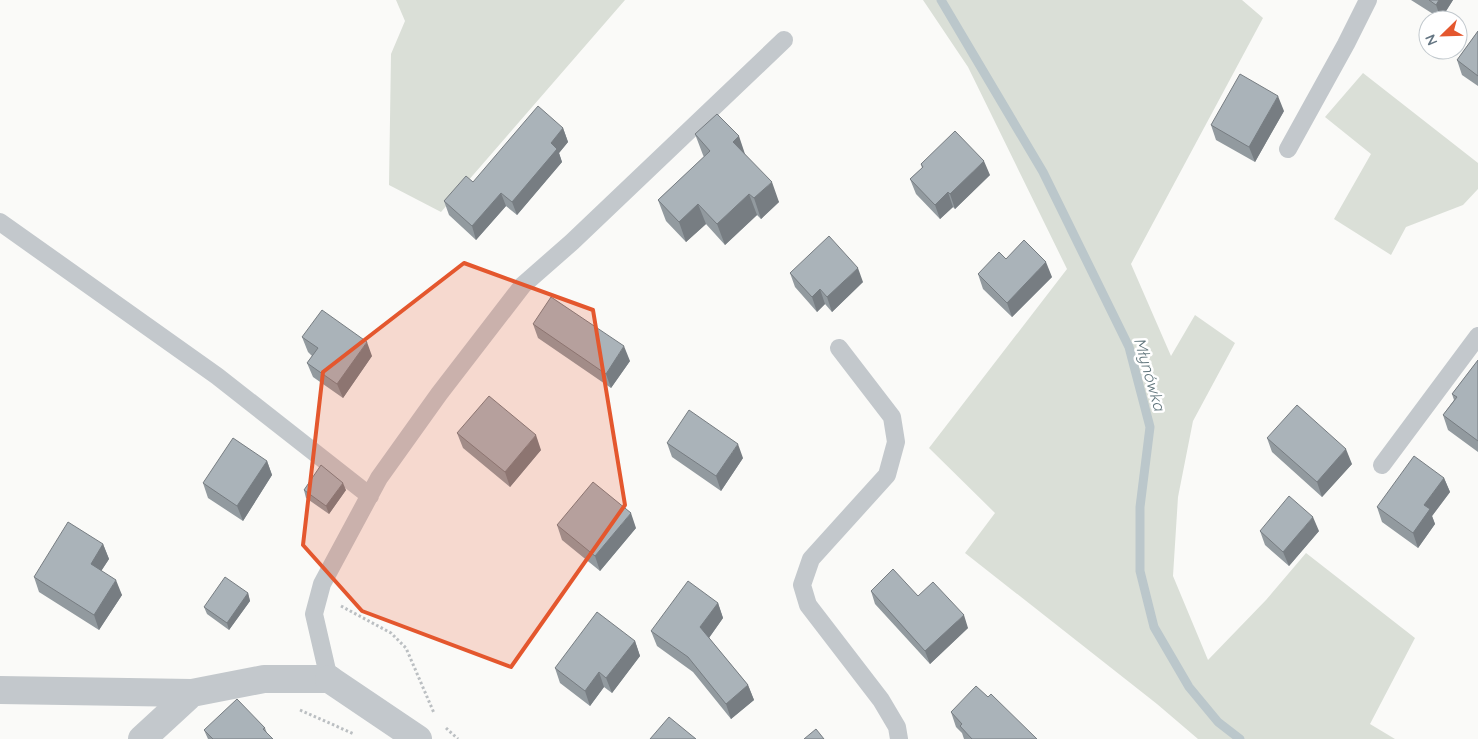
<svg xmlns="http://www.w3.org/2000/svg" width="1478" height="739" font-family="Quicksand,sans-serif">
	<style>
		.green { fill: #dadfd7 }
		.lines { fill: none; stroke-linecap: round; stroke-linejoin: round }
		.stream { stroke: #bbc7cb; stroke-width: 9 }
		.path { stroke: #bbbfc2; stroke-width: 3; stroke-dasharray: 2.5 2.5; stroke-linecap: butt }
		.service { stroke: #c3c8cc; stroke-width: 18 }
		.minor { stroke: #c3c8cc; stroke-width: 28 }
		.tertiary { stroke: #c3c8cc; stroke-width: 28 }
		.wall { fill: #929a9f }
		.shaded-wall { fill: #777d82 }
		.building { fill: #aab3b9; stroke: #777d82 }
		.marked { fill: #e4572e; fill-opacity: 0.2; stroke: #e4572e; stroke-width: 4; stroke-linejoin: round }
		.labels { text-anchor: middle; stroke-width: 5; stroke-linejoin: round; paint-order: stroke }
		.water-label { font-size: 16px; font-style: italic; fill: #60757c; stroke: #fff }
	</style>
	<rect width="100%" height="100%" fill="#fafaf8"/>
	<path class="green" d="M 396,0 L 625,0 L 441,212 L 389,185 L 391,54 L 405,21 Z
		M 923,0 L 1242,0 L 1263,18 L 1131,264 L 1171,356 L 1195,315 L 1235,343 L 1193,421 L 1178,497 L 1173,576 L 1208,660 L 1266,600 L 1306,553 L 1415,638 L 1370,724 L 1395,739 L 1198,739 L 1157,704 L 965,553 L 995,513 L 929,448 L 1067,269 L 968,67 Z
		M 1363,73 L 1478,163 L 1478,189 L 1463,205 L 1406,227 L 1391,255 L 1334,219 L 1371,154 L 1325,117 Z"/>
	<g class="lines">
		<path class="stream" d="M 941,0 L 1043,172 L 1129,347 L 1150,427 L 1140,507 L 1140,571 L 1154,627 L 1189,687 L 1218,722 L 1240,739"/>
		<path class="path" d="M 341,606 L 391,633 L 406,648 L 434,713
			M 300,710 L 354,734
			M 446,728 L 458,739"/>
		<path class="service" d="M 1288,149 L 1346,44 L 1368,0
			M 0,222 L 217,376 L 370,496
			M 839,348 L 892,417 L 896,442 L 887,475 L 811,559 L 802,585 L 808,605 L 881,700 L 897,727 L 899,739
			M 1382,465 L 1478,336
			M 329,679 L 314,614 L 322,584 L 379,478 L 439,394 L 523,285 L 572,242 L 784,40"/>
		<path class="minor" d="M 0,690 L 192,693 L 264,679 L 329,679
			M 142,739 L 192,693"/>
		<path class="tertiary" d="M 329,679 L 418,739"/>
	</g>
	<path class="wall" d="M 1411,0 L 1453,0 L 1441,19 Z
		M 1478,31 L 1478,86 L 1462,75 L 1457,60 Z
		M 1284,111 L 1255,162 L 1216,140 L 1211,125 Z
		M 563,128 L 568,142 L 559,153 L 562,162 L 517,215 L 506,206 L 476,240 L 449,215 L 444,201 L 473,182 Z
		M 695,134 L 745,155 L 779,202 L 761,219 L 757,215 L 725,245 L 706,224 L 686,242 L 666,221 L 658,200 L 704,157 L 703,155 Z
		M 921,164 L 990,175 L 955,209 L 953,207 L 940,219 L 916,194 L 910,179 L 922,168 Z
		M 1006,259 L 1052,277 L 1012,317 L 983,289 L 978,274 Z
		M 790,273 L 863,282 L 832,312 L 825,304 L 817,312 L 795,287 Z
		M 533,324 L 630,361 L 611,388 L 538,338 Z
		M 302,337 L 372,356 L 343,398 L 313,377 L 307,363 L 312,356 L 308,352 Z
		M 1478,360 L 1478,452 L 1448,430 L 1443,415 L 1454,400 L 1452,394 Z
		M 457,433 L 541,450 L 510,487 L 463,448 Z
		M 1267,438 L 1352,464 L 1322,497 L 1272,452 Z
		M 667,443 L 743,458 L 721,491 L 672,457 Z
		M 267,461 L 272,475 L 243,521 L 208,498 L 203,483 Z
		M 1444,478 L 1450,492 L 1432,516 L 1435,524 L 1418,548 L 1382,522 L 1377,507 Z
		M 304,490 L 346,490 L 329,514 L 306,498 Z
		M 557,525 L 636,528 L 600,571 L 562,540 Z
		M 1260,531 L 1319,531 L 1289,566 L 1265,545 Z
		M 103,544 L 109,559 L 101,571 L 122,595 L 99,630 L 39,592 L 34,577 Z
		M 871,591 L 918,596 L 968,628 L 930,664 L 875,604 Z
		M 248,593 L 250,601 L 229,630 L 207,614 L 204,607 Z
		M 718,603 L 723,618 L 709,638 L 748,685 L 754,700 L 731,719 L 693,672 L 657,646 L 651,631 Z
		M 635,641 L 640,656 L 612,693 L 604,687 L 590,706 L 560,683 L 555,668 Z
		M 988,697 L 1037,739 L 964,739 L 962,733 L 956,727 L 951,712 Z
		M 265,728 L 267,733 L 273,739 L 208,739 L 204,730 Z"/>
	<path class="shaded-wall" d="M 1439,0 L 1453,0 L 1441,19 L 1436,5 Z
		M 1278,96 L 1284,111 L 1255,162 L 1249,147 Z
		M 563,128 L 568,142 L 559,153 L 562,162 L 517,215 L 512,202 L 551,143 Z
		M 739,136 L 746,157 L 733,142 Z
		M 984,161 L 990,175 L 955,209 L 950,194 Z
		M 772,182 L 779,202 L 761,219 L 754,198 Z
		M 948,192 L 953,207 L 940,219 L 935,205 Z
		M 501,193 L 506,206 L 476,240 L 472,226 Z
		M 749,194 L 757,215 L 725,245 L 717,224 Z
		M 698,204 L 706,224 L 686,242 L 679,222 Z
		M 1046,262 L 1052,277 L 1012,317 L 1007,303 Z
		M 858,268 L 863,282 L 832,312 L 827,297 Z
		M 820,289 L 825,304 L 817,312 L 812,297 Z
		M 367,342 L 372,356 L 343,398 L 337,384 Z
		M 624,346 L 630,361 L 611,388 L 606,374 Z
		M 536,435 L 541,450 L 510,487 L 505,472 Z
		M 738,444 L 743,458 L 721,491 L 716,476 Z
		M 1346,449 L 1352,464 L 1322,497 L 1317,482 Z
		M 267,461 L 272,475 L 243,521 L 237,506 Z
		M 1444,478 L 1450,492 L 1432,516 L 1435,524 L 1418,548 L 1413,533 L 1424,505 Z
		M 343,483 L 346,490 L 329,514 L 326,506 Z
		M 631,513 L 636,528 L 600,571 L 595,556 Z
		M 1313,517 L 1319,531 L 1289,566 L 1283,552 Z
		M 103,544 L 109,559 L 96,579 L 91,564 Z
		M 116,580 L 122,595 L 99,630 L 94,615 Z
		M 248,593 L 250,601 L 229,630 L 227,623 Z
		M 718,603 L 723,618 L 706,642 L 700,627 Z
		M 964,615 L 968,628 L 930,664 L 925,651 Z
		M 635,641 L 640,656 L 612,693 L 606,678 Z
		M 599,672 L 604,687 L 590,706 L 585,691 Z
		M 748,685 L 754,700 L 731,719 L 726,704 Z"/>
	<path class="building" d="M 1429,0 L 1439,0 L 1436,5 Z
		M 1478,31 L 1478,76 L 1457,60 Z
		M 1240,74 L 1278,96 L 1249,147 L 1211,125 Z
		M 538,106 L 563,128 L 551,143 L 557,149 L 512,202 L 501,193 L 472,226 L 444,201 L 466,176 L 473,182 Z
		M 717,114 L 739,136 L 733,142 L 772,182 L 754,198 L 749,194 L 717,224 L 698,204 L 679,222 L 658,200 L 710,151 L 695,134 Z
		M 955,131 L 984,161 L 950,194 L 948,192 L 935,205 L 910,179 L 923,167 L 921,164 Z
		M 829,236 L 858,268 L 827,297 L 820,289 L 812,297 L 790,273 Z
		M 1024,240 L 1046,262 L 1007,303 L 978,274 L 999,252 L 1006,259 Z
		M 551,297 L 624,346 L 606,374 L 533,324 Z
		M 322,310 L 367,342 L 337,384 L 307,363 L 318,348 L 302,337 Z
		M 1478,360 L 1478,441 L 1443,415 L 1457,397 L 1452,394 Z
		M 489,396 L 536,435 L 505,472 L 457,433 Z
		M 1297,405 L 1346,449 L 1317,482 L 1267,438 Z
		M 689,410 L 738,444 L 716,476 L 667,443 Z
		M 233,438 L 267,461 L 237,506 L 203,483 Z
		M 1414,456 L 1444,478 L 1424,505 L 1430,509 L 1413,533 L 1377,507 Z
		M 321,465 L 343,483 L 326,506 L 304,490 Z
		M 593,482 L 631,513 L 595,556 L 557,525 Z
		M 1289,496 L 1313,517 L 1283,552 L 1260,531 Z
		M 68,522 L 103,544 L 91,564 L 116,580 L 94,615 L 34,577 Z
		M 893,569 L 918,596 L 933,582 L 964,615 L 925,651 L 871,591 Z
		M 225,577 L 248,593 L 227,623 L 204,607 Z
		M 688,581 L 718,603 L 700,627 L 748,685 L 726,704 L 688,657 L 651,631 Z
		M 597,612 L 635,641 L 606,678 L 599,672 L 585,691 L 555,668 Z
		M 976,686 L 988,697 L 991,694 L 1037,739 L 972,739 L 960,726 L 962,724 L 951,712 Z
		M 237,699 L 265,728 L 263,729 L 273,739 L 213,739 L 204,730 Z
		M 669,717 L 696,739 L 650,739 Z
		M 816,729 L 824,739 L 804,739 Z"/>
	<path class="marked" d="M 464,263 L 593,310 L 625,505 L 511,667 L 362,611 L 303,545 L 323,372 Z"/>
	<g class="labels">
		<g class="water-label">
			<text transform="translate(1150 374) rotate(74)" y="6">Młynówka</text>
		</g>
	</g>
	<g transform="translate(1443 35) rotate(247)"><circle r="24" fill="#ffffff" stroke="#c1c8cd"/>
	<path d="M0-4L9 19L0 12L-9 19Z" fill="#e4572e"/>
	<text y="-8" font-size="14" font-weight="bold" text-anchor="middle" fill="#657683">N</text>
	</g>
</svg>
